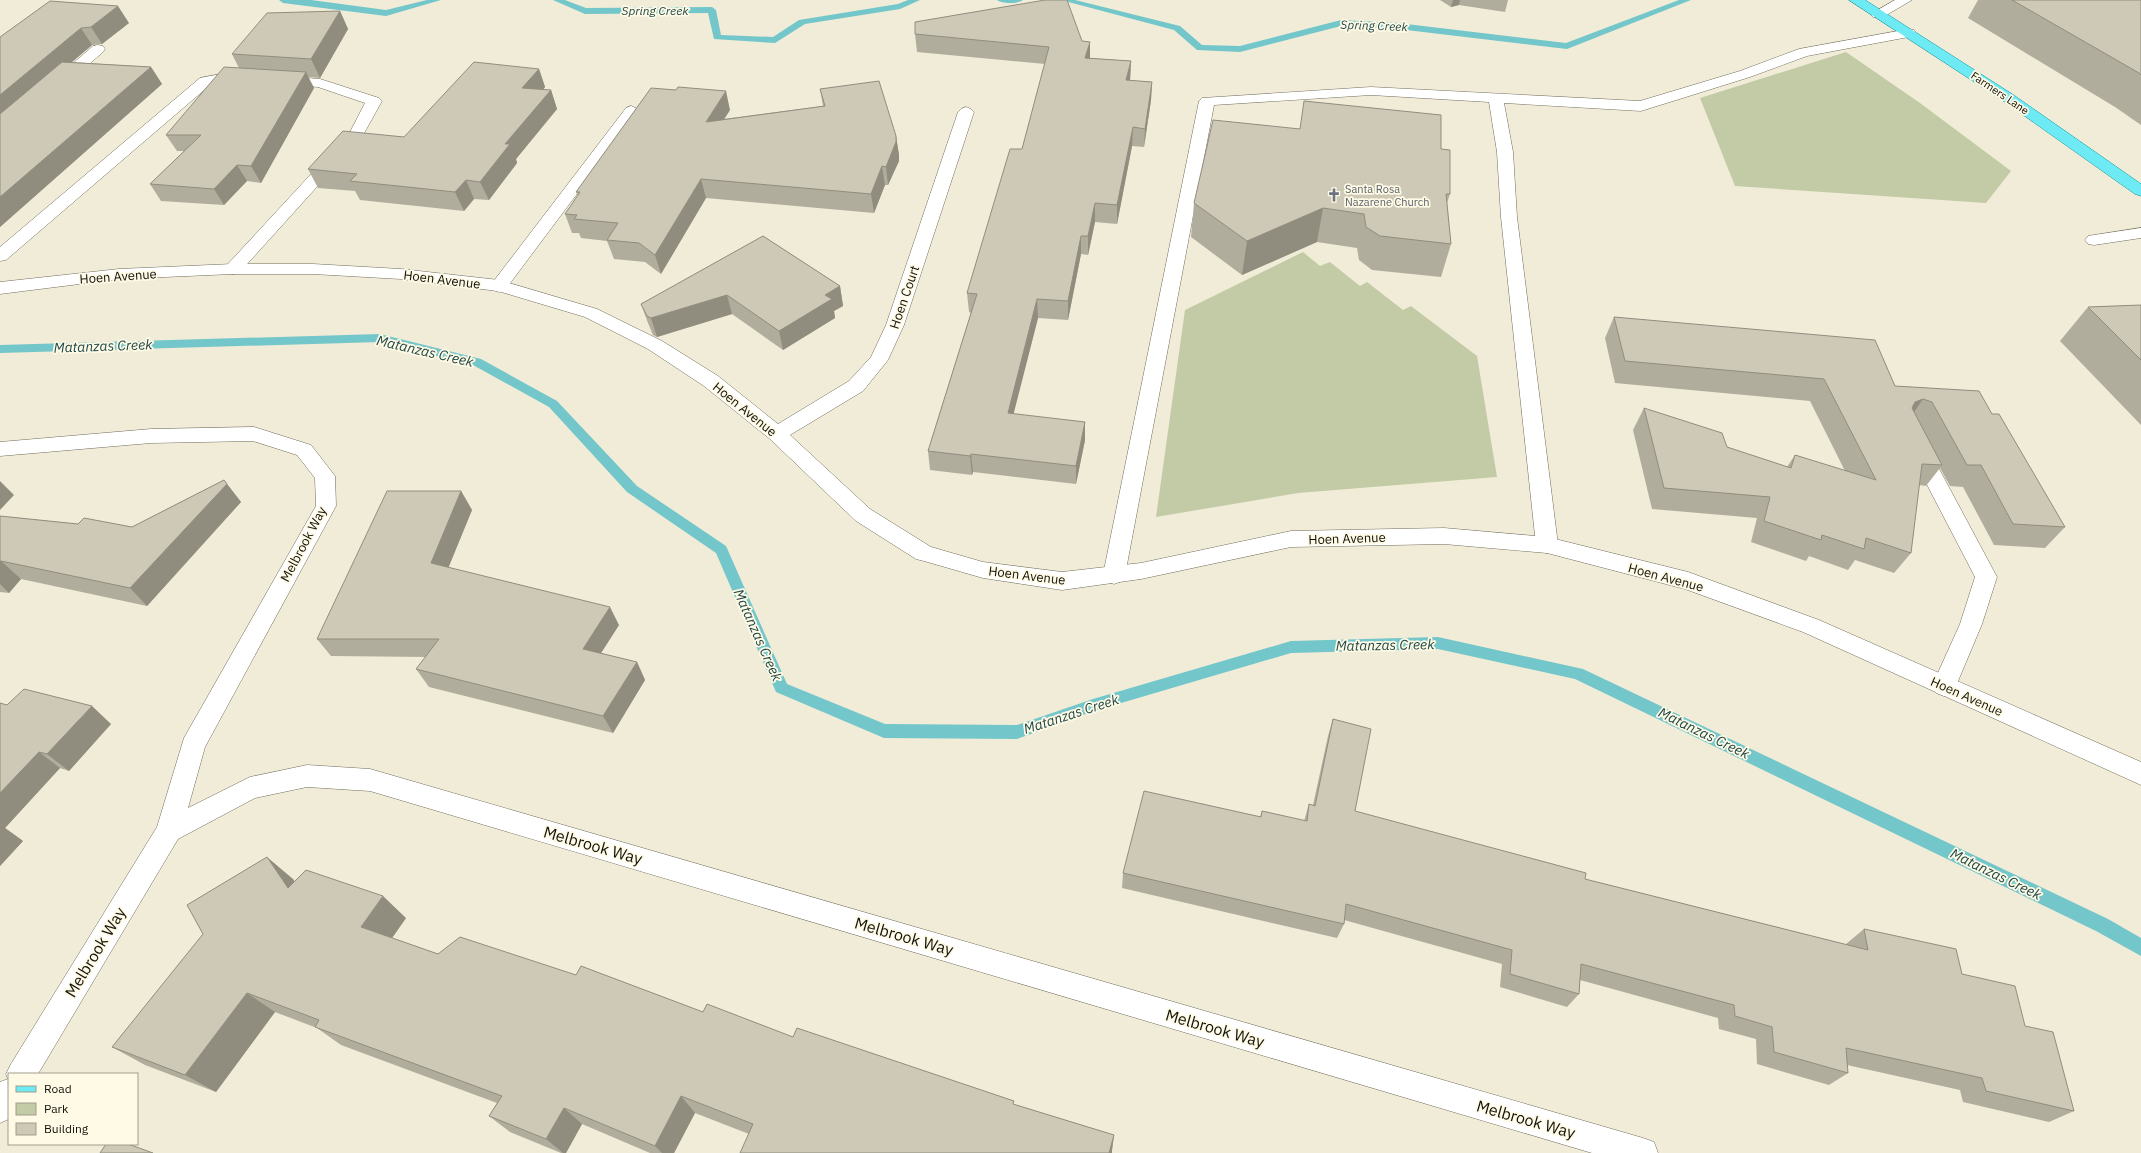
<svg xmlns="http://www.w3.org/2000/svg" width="2141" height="1153" font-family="'IBM Plex Sans',sans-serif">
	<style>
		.green { fill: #c3cba6 }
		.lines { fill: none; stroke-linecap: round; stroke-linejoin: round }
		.stream { fill: #73c6c9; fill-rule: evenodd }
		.service-casing { stroke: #716d5b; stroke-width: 1 }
		.minor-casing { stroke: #716d5b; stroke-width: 1 }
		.primary-casing { stroke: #0d959d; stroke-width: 1 }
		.service { fill: #fff; fill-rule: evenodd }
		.minor { fill: #fff; fill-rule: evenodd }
		.primary { fill: #6deaf4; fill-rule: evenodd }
		.wall { fill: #b1ad9d }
		.shaded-wall { fill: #908d7f }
		.building { fill: #cec9b6; stroke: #908d7f }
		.labels { text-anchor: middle; stroke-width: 3.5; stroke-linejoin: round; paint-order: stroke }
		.far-street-label { font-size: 11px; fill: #12110a; stroke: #fefae5 }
		.far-worship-label { font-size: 11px; fill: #5b616d; stroke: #fefae5; text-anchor: start }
		.far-water-label { font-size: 12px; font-style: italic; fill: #21484a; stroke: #fefae5 }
		.street-label { font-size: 13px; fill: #12110a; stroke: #fefae5 }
		.water-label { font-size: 14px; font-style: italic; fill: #21484a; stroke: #fefae5 }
		.near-street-label { font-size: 16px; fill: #12110a; stroke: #fefae5 }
	</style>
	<rect width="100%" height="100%" fill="#f1ecd8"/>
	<path class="green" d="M 1846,52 L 1920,103 L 2011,171 L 1986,203 L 1735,186 L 1700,98 Z
		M 1303,252 L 1320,266 L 1330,262 L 1360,286 L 1367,282 L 1403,310 L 1411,306 L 1477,356 L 1497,477 L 1298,493 L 1156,517 L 1185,310 Z"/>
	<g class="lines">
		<path class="stream" d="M 279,0 L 311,0 L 386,10 L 427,0 L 441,0 L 386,16 L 283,3 Z
			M 553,0 L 565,0 L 586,8 L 712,7 L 716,10 L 721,35 L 773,37 L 799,20 L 898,4 L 908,0 L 920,0 L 900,9 L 805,24 L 775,43 L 714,39 L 708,13 L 585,14 Z
			M 997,0 L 1023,0 C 1018,4 1002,4 997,0 Z
			M 1061,0 L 1075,0 L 1180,26 L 1202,45 L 1240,46 L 1341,20 L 1398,23 L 1566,43 L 1679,0 L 1691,0 L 1567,49 L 1398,29 L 1341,26 L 1240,52 L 1197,50 L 1174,30 Z
			M 380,334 L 481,359 L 557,401 L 637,486 L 726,546 L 787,684 L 885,724 L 1017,725 L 1093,699 L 1291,641 L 1438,637 L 1583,669 L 2108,919 L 2141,938 L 2141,956 L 2096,931 L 1575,679 L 1438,649 L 1291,653 L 1094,711 L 1017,739 L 884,738 L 776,692 L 716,553 L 627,492 L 549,407 L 473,365 L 380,342 L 0,353 L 0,345 Z"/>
		<g class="service-casing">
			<path id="service" d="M 1909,29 L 1914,30 L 1916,33 L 1914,36 L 1807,56 L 1750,77 L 1641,111 L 1504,103 L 1513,152 L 1517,217 L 1558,545 L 1555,551 L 1547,553 L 1539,551 L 1536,545 L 1501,217 L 1497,152 L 1489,102 L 1371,95 L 1214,105 L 1125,575 L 1122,581 L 1114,584 L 1106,581 L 1103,575 L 1199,101 L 1202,98 L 1371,87 L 1640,101 L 1740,71 L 1799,49 Z
				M 226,73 L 247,75 L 249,78 L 247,81 L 226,81 L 210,85 L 6,260 L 0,261 L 0,247 L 200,78 Z
				M 281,76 L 320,79 L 379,98 L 382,101 L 362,137 L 239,273 L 233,274 L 227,273 L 224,269 L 227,265 L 350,132 L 365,103 L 318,87 L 276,83 L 274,80 L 276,77 Z
				M 631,106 L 636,108 L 639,111 L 505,290 L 499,292 L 493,290 L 490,286 L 493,282 L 626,108 Z
				M 2141,228 L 2141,238 L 2094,245 L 2088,244 L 2085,240 L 2088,236 L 2094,235 Z
				M 1919,443 L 1926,445 L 1929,450 L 1997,577 L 1982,624 L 1956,686 L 1952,693 L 1944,696 L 1936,693 L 1932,686 L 1960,624 L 1975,577 L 1909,450 L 1912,445 Z"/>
		</g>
		<g class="minor-casing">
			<path id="minor" d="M 1895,0 L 1912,0 L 1883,17 L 1873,17 L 1871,14 Z
				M 98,45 L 103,46 L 105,49 L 103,52 L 65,85 L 55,85 L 53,82 L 55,79 L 93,46 Z
				M 966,107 L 971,109 L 974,112 L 904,325 L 888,360 L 863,391 L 790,435 L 870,509 L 931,547 L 983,562 L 1062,572 L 1141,563 L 1291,531 L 1444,528 L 1547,537 L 1688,572 L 1819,620 L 2141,762 L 2141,785 L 1803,632 L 1685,589 L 1547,553 L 1444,544 L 1291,547 L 1141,579 L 1062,590 L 983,578 L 924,561 L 916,559 L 856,521 L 770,439 L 704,386 L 648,349 L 585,317 L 498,291 L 401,279 L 313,274 L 233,274 L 119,279 L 0,294 L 0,282 L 119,269 L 233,264 L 313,264 L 401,269 L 499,280 L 597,309 L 662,341 L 718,376 L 778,424 L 849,381 L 871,357 L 886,325 L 958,112 L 961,109 Z
				M 254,427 L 311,445 L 335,476 L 336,506 L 205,747 L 188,808 L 250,777 L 307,765 L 370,769 L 1643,1138 L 1654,1142 L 1658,1153 L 1592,1153 L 370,791 L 307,787 L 255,798 L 178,839 L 38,1074 L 9,1074 L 9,1119 L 0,1123 L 0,1082 L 8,1079 L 6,1074 L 11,1064 L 157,827 L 184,738 L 316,506 L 315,478 L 297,455 L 253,441 L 151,443 L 0,456 L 0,442 L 151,429 Z"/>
		</g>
		<g class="primary-casing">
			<path id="primary" d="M 1849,0 L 1865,0 L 2012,94 L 2141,184 L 2141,196 L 2135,194 L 2002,100 Z"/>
		</g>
		<use href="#service" class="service"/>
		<use href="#minor" class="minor"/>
		<use href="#primary" class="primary"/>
	</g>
	<path class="wall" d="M 1440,0 L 1508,0 L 1505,12 L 1459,5 L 1451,7 Z
		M 1978,0 L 2141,0 L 2141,125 L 2115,107 L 1968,18 Z
		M 340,11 L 348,29 L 320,78 L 308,77 L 314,88 L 261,183 L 247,181 L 224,205 L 161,201 L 150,184 L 184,151 L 177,151 L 166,135 L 239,68 L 232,54 Z
		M 129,23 L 102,44 L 92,45 L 72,62 L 151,67 L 162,84 L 0,227 L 0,37 Z
		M 915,34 L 1090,42 L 1090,58 L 1131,61 L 1130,81 L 1152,82 L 1151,100 L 1144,147 L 1132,146 L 1117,224 L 1095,222 L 1088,255 L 1081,254 L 1068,320 L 1038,318 L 1013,414 L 1085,422 L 1085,440 L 1076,484 L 973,472 L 972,475 L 930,470 L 928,451 L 971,313 L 969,312 L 967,293 L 1022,149 L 1045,64 L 917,52 Z
		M 539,69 L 545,87 L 543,90 L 551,90 L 557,109 L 516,159 L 517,163 L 489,200 L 474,199 L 464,211 L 360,200 L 355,191 L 318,188 L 308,169 L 404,137 Z
		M 820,89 L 896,136 L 899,155 L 899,161 L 888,185 L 885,185 L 874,213 L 706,198 L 661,274 L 645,262 L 614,259 L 607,241 L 581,238 L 579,233 L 572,233 L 565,214 L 578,196 L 576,192 L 730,110 L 724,119 L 823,106 Z
		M 1441,149 L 1450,194 L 1447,203 L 1451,244 L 1441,277 L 1372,270 L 1359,260 L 1357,248 L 1317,242 L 1242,275 L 1191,237 L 1194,203 Z
		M 763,236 L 840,286 L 843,306 L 834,311 L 835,318 L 783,350 L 732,314 L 657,337 L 653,335 L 648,323 L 641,304 Z
		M 2141,305 L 2141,425 L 2060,341 L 2088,307 Z
		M 1614,317 L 1895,386 L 1992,414 L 2065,527 L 2045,548 L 1994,545 L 1963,487 L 1950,486 L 1940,468 L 1926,486 L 1919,485 L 1911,553 L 1894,573 L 1855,560 L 1848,570 L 1809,556 L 1806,561 L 1751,542 L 1757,518 L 1652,509 L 1633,430 L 1644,408 L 1727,447 L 1787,467 L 1795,455 L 1845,471 L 1810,401 L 1615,383 L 1605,338 Z
		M 224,480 L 241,502 L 147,606 L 21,579 L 9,593 L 0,592 L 0,516 L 78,524 L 132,527 Z
		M 461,491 L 472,510 L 448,567 L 619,625 L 601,653 L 637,662 L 645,680 L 613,733 L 429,687 L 416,669 L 426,657 L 331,656 L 317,639 Z
		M 7,705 L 111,724 L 69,771 L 60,768 L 5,828 L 23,841 L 0,866 Z
		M 1333,719 L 1355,811 L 1585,879 L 1847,945 L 1846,944 L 1864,929 L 1962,974 L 2025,1026 L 2074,1111 L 2049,1122 L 1963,1102 L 1960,1090 L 1847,1065 L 1848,1073 L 1829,1085 L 1757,1064 L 1756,1039 L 1719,1029 L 1718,1018 L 1580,980 L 1579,994 L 1567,1007 L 1500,987 L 1502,964 L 1344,920 L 1344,924 L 1337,938 L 1122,888 L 1123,873 L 1260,817 L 1262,811 L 1304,821 L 1309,804 L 1313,805 L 1328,736 Z
		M 293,879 L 294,882 L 406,918 L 392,938 L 438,954 L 576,975 L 703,1012 L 793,1037 L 1114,1135 L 1112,1150 L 749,1134 L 695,1113 L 674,1153 L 650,1153 L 582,1124 L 566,1153 L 561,1153 L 510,1132 L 489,1116 L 497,1103 L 341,1045 L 317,1028 L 275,1012 L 216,1092 L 145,1065 L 112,1047 Z"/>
	<path class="shaded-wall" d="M 1453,0 L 1460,0 L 1459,5 L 1451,7 Z
		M 118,6 L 129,23 L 102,44 L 91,27 Z
		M 340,11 L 348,29 L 320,78 L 311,59 Z
		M 81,28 L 92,45 L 0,123 L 0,95 Z
		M 1090,42 L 1090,60 L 1085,58 Z
		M 1131,61 L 1130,80 L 1125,99 L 1126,80 Z
		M 151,67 L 162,84 L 0,227 L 0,197 Z
		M 539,69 L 545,87 L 529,106 L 522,88 Z
		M 306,72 L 314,88 L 261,183 L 251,166 Z
		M 1152,82 L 1151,100 L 1144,147 L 1145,129 Z
		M 551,90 L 557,109 L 516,159 L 517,163 L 489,200 L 480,182 L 505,144 Z
		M 726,91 L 730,110 L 711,140 L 706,122 Z
		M 1133,127 L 1132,146 L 1117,224 L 1117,205 Z
		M 896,136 L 899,155 L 899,161 L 888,185 L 886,167 Z
		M 237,165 L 247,181 L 224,205 L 214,189 Z
		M 882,166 L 885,185 L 874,213 L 871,194 Z
		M 701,179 L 706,198 L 661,274 L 655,255 Z
		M 466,180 L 474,199 L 464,211 L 455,192 Z
		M 1095,203 L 1095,222 L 1088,255 L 1088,236 Z
		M 1323,208 L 1317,242 L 1242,275 L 1247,241 Z
		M 1081,236 L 1081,254 L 1068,320 L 1068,301 Z
		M 840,286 L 843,306 L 834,311 L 835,318 L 783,350 L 779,331 L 825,295 Z
		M 727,295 L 732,314 L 657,337 L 651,318 Z
		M 1037,299 L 1038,318 L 1009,432 L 1008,413 Z
		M 1923,399 L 1908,421 L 1900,423 L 1915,402 Z
		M 1085,422 L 1085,440 L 1076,484 L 1076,466 Z
		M 971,454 L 973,472 L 972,475 L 970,456 Z
		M 0,481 L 14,495 L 0,510 Z
		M 227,484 L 241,502 L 147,606 L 130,588 Z
		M 461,491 L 472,510 L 443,581 L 431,563 Z
		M 1,561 L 21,579 L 9,593 L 0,584 L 0,562 Z
		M 610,607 L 619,625 L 592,667 L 583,649 Z
		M 637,662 L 645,680 L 613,733 L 603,716 Z
		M 92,706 L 111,724 L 69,771 L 47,754 Z
		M 39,752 L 60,768 L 5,828 L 23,841 L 0,866 L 0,793 Z
		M 267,857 L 293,879 L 313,910 L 288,888 Z
		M 383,896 L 406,918 L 385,948 L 361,927 Z
		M 247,993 L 275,1012 L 216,1092 L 185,1075 Z
		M 681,1096 L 695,1113 L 674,1153 L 662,1153 L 655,1146 Z
		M 564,1108 L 582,1124 L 566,1153 L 563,1153 L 546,1139 Z
		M 1114,1135 L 1112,1150 L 1112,1153 L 1109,1153 Z"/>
	<path class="building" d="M 1045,0 L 1067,0 L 1082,41 L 1090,42 L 1085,58 L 1131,61 L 1126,80 L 1152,82 L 1145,129 L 1133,127 L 1117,205 L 1095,203 L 1088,236 L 1081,236 L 1068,301 L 1037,299 L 1008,413 L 1085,422 L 1076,466 L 971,454 L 970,456 L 928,451 L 977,294 L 967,293 L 1010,149 L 1022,149 L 1049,47 L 915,34 L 915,22 Z
		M 2012,0 L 2141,0 L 2141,75 L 2139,73 Z
		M 50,1 L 118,6 L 91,27 L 81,28 L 0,95 L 0,37 Z
		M 340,11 L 311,59 L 232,54 L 267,13 Z
		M 62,62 L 151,67 L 0,197 L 0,114 Z
		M 474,62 L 539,69 L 522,88 L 551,90 L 505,144 L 510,144 L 480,182 L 466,180 L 455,192 L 350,181 L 357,174 L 308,169 L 343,131 L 404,137 Z
		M 224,67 L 306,72 L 251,166 L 237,165 L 214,189 L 150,184 L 201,135 L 166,135 Z
		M 879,81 L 896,136 L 896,142 L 886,167 L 882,166 L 871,194 L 701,179 L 655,255 L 639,243 L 607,240 L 618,223 L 574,219 L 577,215 L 565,214 L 580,192 L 576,192 L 651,88 L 676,90 L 678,87 L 726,91 L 706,122 L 825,106 L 820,89 Z
		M 1304,101 L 1441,115 L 1441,149 L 1450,150 L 1450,194 L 1446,194 L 1451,244 L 1380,236 L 1366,227 L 1364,214 L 1323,208 L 1247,241 L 1194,203 L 1213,120 L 1300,129 Z
		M 763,236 L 840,286 L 825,295 L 832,299 L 779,331 L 727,295 L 651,318 L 647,316 L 641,304 Z
		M 2141,305 L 2141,360 L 2088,307 Z
		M 1614,317 L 1875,340 L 1895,386 L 1979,391 L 1992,414 L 1999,414 L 2065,527 L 2013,524 L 1981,465 L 1967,465 L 1932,402 L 1923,399 L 1915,402 L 1912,408 L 1942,465 L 1922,464 L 1911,553 L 1866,538 L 1864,549 L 1822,535 L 1821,540 L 1764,521 L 1770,497 L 1664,488 L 1644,408 L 1722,433 L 1727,447 L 1791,468 L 1795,455 L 1876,480 L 1824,379 L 1625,361 Z
		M 224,480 L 227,484 L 130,588 L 1,561 L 0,562 L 0,516 L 78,524 L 84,518 L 132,527 Z
		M 387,491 L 461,491 L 431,563 L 610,607 L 583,649 L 637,662 L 603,716 L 416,669 L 439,639 L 317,639 Z
		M 24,689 L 92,706 L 47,754 L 39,752 L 0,793 L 0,703 L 7,705 Z
		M 1333,719 L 1371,729 L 1355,811 L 1586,873 L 1585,879 L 1868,950 L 1864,929 L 1956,949 L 1962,974 L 2015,986 L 2025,1026 L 2053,1032 L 2074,1111 L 1986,1091 L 1982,1078 L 1846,1048 L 1848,1073 L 1774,1052 L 1772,1027 L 1735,1016 L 1734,1005 L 1581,964 L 1579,994 L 1510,974 L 1512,950 L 1346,904 L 1344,924 L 1123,873 L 1144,791 L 1261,817 L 1262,811 L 1307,821 L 1309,804 L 1315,806 Z
		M 267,857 L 288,888 L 306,870 L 383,896 L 361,927 L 438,954 L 460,937 L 576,975 L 581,966 L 703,1012 L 707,1004 L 793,1037 L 797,1028 L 1014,1101 L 1013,1104 L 1114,1135 L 1109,1153 L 740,1153 L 753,1124 L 681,1096 L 655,1146 L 564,1108 L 546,1139 L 489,1116 L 502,1096 L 315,1027 L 319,1020 L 247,993 L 185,1075 L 112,1047 L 203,934 L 187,905 Z
		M 106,1144 L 128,1144 L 153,1153 L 100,1153 Z"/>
	<defs>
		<g id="church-bare" transform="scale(1.08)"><path d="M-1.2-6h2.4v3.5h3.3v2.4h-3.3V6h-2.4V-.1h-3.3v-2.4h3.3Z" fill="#6b7280" stroke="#fefae5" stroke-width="2.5" paint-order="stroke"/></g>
	</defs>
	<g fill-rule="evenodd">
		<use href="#church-bare" x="1334" y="195"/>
	</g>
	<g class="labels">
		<g class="far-street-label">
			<text transform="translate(2000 93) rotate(34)" y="4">Farmers Lane</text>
		</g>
		<g class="far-worship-label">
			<text x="1345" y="193">Santa Rosa<tspan x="1345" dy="13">Nazarene Church</tspan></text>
		</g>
		<g class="far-water-label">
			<text x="655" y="15">Spring Creek</text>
			<text transform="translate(1374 26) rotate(2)" y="4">Spring Creek</text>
		</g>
		<g class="street-label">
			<text transform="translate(118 276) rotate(-4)" y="5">Hoen Avenue</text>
			<text transform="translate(442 279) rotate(7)" y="5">Hoen Avenue</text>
			<text transform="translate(904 297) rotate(-71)" y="5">Hoen Court</text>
			<text transform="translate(745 409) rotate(39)" y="5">Hoen Avenue</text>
			<text transform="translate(1347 538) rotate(-2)" y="5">Hoen Avenue</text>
			<text transform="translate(303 544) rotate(-62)" y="5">Melbrook Way</text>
			<text transform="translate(1027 575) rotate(7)" y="5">Hoen Avenue</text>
			<text transform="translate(1666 577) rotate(15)" y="5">Hoen Avenue</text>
			<text transform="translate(1967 696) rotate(24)" y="5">Hoen Avenue</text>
		</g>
		<g class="water-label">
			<text transform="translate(103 346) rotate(-2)" y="5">Matanzas Creek</text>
			<text transform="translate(425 351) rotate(13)" y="5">Matanzas Creek</text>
			<text transform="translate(758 635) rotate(66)" y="5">Matanzas Creek</text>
			<text transform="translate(1385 645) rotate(-1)" y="5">Matanzas Creek</text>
			<text transform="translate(1071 714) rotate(-18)" y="5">Matanzas Creek</text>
			<text transform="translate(1704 733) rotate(26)" y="5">Matanzas Creek</text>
			<text transform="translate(1996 874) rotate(26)" y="5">Matanzas Creek</text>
		</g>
		<g class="near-street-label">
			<text transform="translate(593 845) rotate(16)" y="6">Melbrook Way</text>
			<text transform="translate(904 936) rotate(16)" y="6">Melbrook Way</text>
			<text transform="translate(95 952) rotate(-59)" y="6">Melbrook Way</text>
			<text transform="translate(1215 1028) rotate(16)" y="6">Melbrook Way</text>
			<text transform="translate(1526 1119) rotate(16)" y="6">Melbrook Way</text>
		</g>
	</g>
	<rect x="8" y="1073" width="130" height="72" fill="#fefae5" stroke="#a09d8d"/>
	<rect x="16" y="1086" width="20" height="6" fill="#6deaf4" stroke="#a09d8d"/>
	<text x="44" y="1093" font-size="12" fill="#12110a">Road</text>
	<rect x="16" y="1103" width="20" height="12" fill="#c3cba6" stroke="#a09d8d"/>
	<text x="44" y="1113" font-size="12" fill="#12110a">Park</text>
	<rect x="16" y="1123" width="20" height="12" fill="#cec9b6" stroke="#a09d8d"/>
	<text x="44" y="1133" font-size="12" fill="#12110a">Building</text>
</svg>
